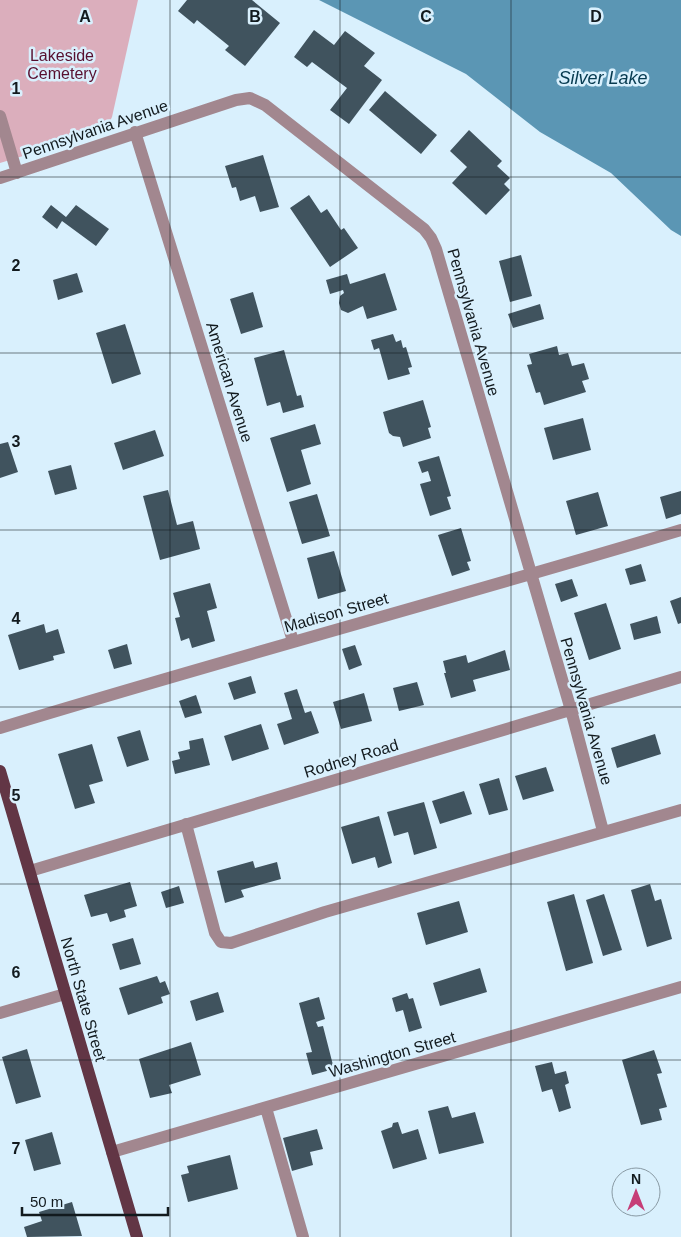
<svg xmlns="http://www.w3.org/2000/svg" width="681" height="1237" font-family="Helvetica,sans-serif">
	<style>
		.green { fill: #dbaebc }
		.water { fill: #5b96b4 }
		.building { fill: #40535e }
		.lines { fill: none; stroke-linecap: round; stroke-linejoin: round }
		.minor { stroke: #a2878f; stroke-width: 12 }
		.major { stroke: #623645; stroke-width: 12 }
		.grid { fill: none; stroke: #121a1e; stroke-width: 1; stroke-opacity: 0.55 }
		.labels { text-anchor: middle; stroke-width: 5; stroke-linejoin: round; paint-order: stroke }
		.park-label { font-size: 16px; fill: #570f2f; stroke: #d9f0fd }
		.street-label { font-size: 16px; fill: #121a1e; stroke: #d9f0fd }
		.water-label { font-size: 18px; font-style: italic; fill: #063a50; stroke: #d9f0fd }
		.grid-label { font-size: 16px; text-anchor: middle; font-weight: bold; fill: #121a1e; stroke: #d9f0fd; stroke-width: 5; stroke-linejoin: round; paint-order: stroke }
	</style>
	<rect width="100%" height="100%" fill="#d9f0fd"/>
	<path class="green" d="M 0,0 L 138,0 L 112,117 L 105,131 L 0,163 Z"/>
	<path class="water" d="M 319,0 L 681,0 L 681,236 L 671,230 L 611,173 L 540,132 L 466,74 Z"/>
	<path class="building" d="M 187,0 L 252,0 L 280,23 L 245,66 L 225,50 L 229,46 L 197,20 L 194,24 L 178,11 Z
		M 314,30 L 334,45 L 345,31 L 375,53 L 364,66 L 382,80 L 349,124 L 330,110 L 347,88 L 312,62 L 307,67 L 294,57 Z
		M 385,91 L 437,135 L 421,154 L 369,110 Z
		M 469,130 L 502,161 L 497,166 L 510,178 L 504,184 L 510,190 L 486,215 L 452,183 L 467,167 L 450,151 Z
		M 263,155 L 279,207 L 260,212 L 255,196 L 240,201 L 236,187 L 232,188 L 225,166 Z
		M 309,195 L 321,213 L 327,209 L 341,230 L 344,228 L 358,248 L 330,267 L 290,208 Z
		M 51,205 L 66,217 L 76,205 L 109,229 L 96,246 L 62,221 L 57,229 L 42,217 Z
		M 521,255 L 532,296 L 510,302 L 499,261 Z
		M 77,273 L 83,292 L 58,300 L 53,280 Z
		M 385,273 L 397,310 L 367,319 L 363,306 L 348,313 L 341,310 L 339,303 L 340,296 L 344,293 L 343,290 L 330,294 L 326,280 L 347,274 L 350,284 Z
		M 253,292 L 263,327 L 241,334 L 230,299 Z
		M 540,304 L 544,319 L 513,328 L 508,314 Z
		M 125,324 L 141,374 L 112,384 L 96,333 Z
		M 393,334 L 396,342 L 401,340 L 403,348 L 406,347 L 412,367 L 408,368 L 410,374 L 388,380 L 379,348 L 374,350 L 371,340 Z
		M 557,346 L 559,355 L 568,353 L 572,366 L 584,363 L 589,379 L 582,381 L 586,392 L 544,405 L 540,392 L 536,393 L 527,365 L 532,364 L 529,354 Z
		M 284,350 L 297,396 L 301,395 L 304,407 L 283,413 L 280,402 L 267,406 L 254,358 Z
		M 423,400 L 431,427 L 428,428 L 431,438 L 403,447 L 400,437 L 393,436 L 389,433 L 383,412 Z
		M 583,418 L 591,450 L 553,460 L 544,428 Z
		M 315,424 L 321,444 L 301,450 L 311,484 L 287,492 L 270,438 Z
		M 155,430 L 164,456 L 123,470 L 114,443 Z
		M 8,442 L 18,472 L 0,478 L 0,444 Z
		M 439,456 L 451,496 L 447,497 L 451,509 L 430,516 L 420,484 L 431,481 L 428,471 L 422,473 L 418,462 Z
		M 71,465 L 77,489 L 55,495 L 48,471 Z
		M 168,490 L 177,525 L 193,521 L 200,549 L 160,560 L 143,496 Z
		M 681,491 L 681,514 L 666,519 L 660,497 Z
		M 598,492 L 608,526 L 576,535 L 566,501 Z
		M 317,494 L 330,536 L 302,544 L 289,502 Z
		M 461,528 L 471,561 L 467,562 L 470,570 L 452,576 L 438,535 Z
		M 334,551 L 346,591 L 318,599 L 307,558 Z
		M 641,564 L 646,581 L 630,585 L 625,569 Z
		M 572,579 L 578,596 L 561,602 L 555,584 Z
		M 210,583 L 217,608 L 207,611 L 215,641 L 192,648 L 189,638 L 181,641 L 175,618 L 180,617 L 173,593 Z
		M 681,597 L 681,623 L 678,624 L 670,601 Z
		M 606,603 L 621,649 L 589,660 L 574,613 Z
		M 657,616 L 661,633 L 634,640 L 630,624 Z
		M 44,624 L 46,633 L 58,629 L 65,653 L 53,656 L 54,660 L 19,670 L 8,635 Z
		M 127,644 L 132,664 L 114,669 L 108,650 Z
		M 355,645 L 362,665 L 349,670 L 342,649 Z
		M 505,650 L 510,670 L 473,680 L 476,691 L 451,698 L 444,673 L 446,673 L 443,661 L 466,655 L 468,663 Z
		M 251,676 L 256,693 L 234,700 L 228,683 Z
		M 417,682 L 424,705 L 399,711 L 393,688 Z
		M 297,689 L 305,713 L 311,711 L 319,733 L 284,745 L 277,724 L 292,719 L 284,693 Z
		M 364,693 L 372,721 L 341,729 L 333,702 Z
		M 196,695 L 202,713 L 185,718 L 179,701 Z
		M 261,724 L 269,749 L 232,761 L 224,736 Z
		M 140,730 L 149,760 L 127,767 L 117,737 Z
		M 655,734 L 661,754 L 617,768 L 611,748 Z
		M 203,738 L 210,765 L 175,774 L 172,761 L 180,759 L 178,752 L 190,749 L 189,741 Z
		M 92,744 L 103,781 L 89,785 L 95,803 L 75,809 L 58,754 Z
		M 546,767 L 554,791 L 523,800 L 515,776 Z
		M 499,778 L 508,810 L 489,815 L 479,784 Z
		M 464,791 L 472,814 L 440,824 L 432,801 Z
		M 424,802 L 437,848 L 414,855 L 408,832 L 394,836 L 387,812 Z
		M 379,816 L 392,863 L 378,868 L 375,857 L 352,864 L 341,827 Z
		M 253,861 L 255,868 L 277,862 L 281,879 L 241,890 L 244,897 L 225,903 L 217,871 Z
		M 130,882 L 137,906 L 124,910 L 126,917 L 110,922 L 107,913 L 91,917 L 84,895 Z
		M 650,884 L 655,901 L 661,899 L 672,939 L 647,947 L 631,890 Z
		M 179,886 L 184,903 L 166,908 L 161,892 Z
		M 574,894 L 593,963 L 566,971 L 547,902 Z
		M 604,894 L 622,950 L 603,956 L 586,900 Z
		M 459,901 L 468,932 L 426,945 L 417,913 Z
		M 133,938 L 141,964 L 120,970 L 112,944 Z
		M 480,968 L 487,992 L 440,1006 L 433,983 Z
		M 157,976 L 160,983 L 165,981 L 170,994 L 161,997 L 163,1003 L 128,1015 L 119,988 Z
		M 218,992 L 224,1012 L 196,1021 L 190,1001 Z
		M 407,993 L 409,999 L 413,998 L 422,1028 L 409,1032 L 403,1010 L 396,1012 L 392,998 Z
		M 319,997 L 325,1019 L 316,1022 L 318,1027 L 323,1026 L 334,1069 L 312,1075 L 306,1053 L 312,1052 L 299,1003 Z
		M 191,1042 L 201,1075 L 169,1085 L 172,1093 L 150,1098 L 139,1059 Z
		M 27,1049 L 41,1097 L 16,1104 L 2,1057 Z
		M 654,1050 L 662,1073 L 657,1074 L 667,1107 L 659,1109 L 662,1120 L 641,1125 L 622,1060 Z
		M 552,1062 L 555,1074 L 566,1071 L 569,1083 L 565,1085 L 571,1108 L 559,1112 L 552,1089 L 542,1092 L 535,1066 Z
		M 448,1106 L 452,1118 L 475,1112 L 484,1143 L 439,1154 L 428,1111 Z
		M 398,1122 L 402,1134 L 418,1129 L 427,1159 L 393,1169 L 381,1131 L 392,1127 L 393,1123 Z
		M 317,1129 L 323,1149 L 310,1152 L 313,1165 L 292,1171 L 283,1138 Z
		M 52,1132 L 61,1164 L 34,1171 L 25,1140 Z
		M 230,1155 L 238,1189 L 188,1202 L 181,1175 L 189,1173 L 187,1166 Z
		M 72,1202 L 82,1236 L 27,1237 L 24,1227 L 42,1221 L 39,1212 Z"/>
	<g class="lines">
		<path class="minor" d="M 0,116 L 17,173
			M 135,132 L 293,641
			M 0,178 L 236,100 L 250,98 L 265,105 L 424,229 L 431,238 L 436,249 L 571,710 L 603,831
			M 0,728 C 226,659 454,598 681,530
			M 186,824 L 215,933 L 221,942 L 231,943 L 325,912 L 681,810
			M 30,871 L 681,677
			M 0,1013 L 65,994
			M 266,1108 L 303,1237
			M 112,1152 L 681,987"/>
		<path class="major" d="M 0,771 L 137,1237"/>
	</g>
	<path class="grid" d="M 170,0 L 170,1237M 340,0 L 340,1237M 511,0 L 511,1237M 0,177 L 681,177M 0,353 L 681,353M 0,530 L 681,530M 0,707 L 681,707M 0,884 L 681,884M 0,1060 L 681,1060"/>
	<g class="labels">
		<g class="park-label">
			<text x="62" y="61">Lakeside<tspan x="62" dy="18">Cemetery</tspan></text>
		</g>
		<g class="street-label">
			<text transform="translate(95 129) rotate(-19)" y="6">Pennsylvania Avenue</text>
			<text transform="translate(474 322) rotate(74)" y="6">Pennsylvania Avenue</text>
			<text transform="translate(230 382) rotate(73)" y="6">American Avenue</text>
			<text transform="translate(336 612) rotate(-16)" y="6">Madison Street</text>
			<text transform="translate(587 711) rotate(74)" y="6">Pennsylvania Avenue</text>
			<text transform="translate(351 758) rotate(-17)" y="6">Rodney Road</text>
			<text transform="translate(84 999) rotate(74)" y="6">North State Street</text>
			<text transform="translate(392 1054) rotate(-16)" y="6">Washington Street</text>
		</g>
		<g class="water-label">
			<text x="603" y="84">Silver Lake</text>
		</g>
	</g>
	<g class="grid-label">
		<text x="85" y="22">A</text>
		<text x="255" y="22">B</text>
		<text x="426" y="22">C</text>
		<text x="596" y="22">D</text>
		<text x="16" y="94">1</text>
		<text x="16" y="271">2</text>
		<text x="16" y="447">3</text>
		<text x="16" y="624">4</text>
		<text x="16" y="801">5</text>
		<text x="16" y="978">6</text>
		<text x="16" y="1154">7</text>
	</g>
	<g transform="translate(636 1192)"><circle r="24" fill="#d9f0fd" stroke="#899aa4"/>
	<path d="M0-4L9 19L0 12L-9 19Z" fill="#c63d77"/>
	<text y="-8" font-size="14" font-weight="bold" text-anchor="middle" fill="#121a1e">N</text>
	</g>
	<path d="M22 1207v8h146v-8" fill="none" stroke="#121a1e" stroke-width="2.5"/>
	<text x="30" y="1207" font-size="15" fill="#121a1e" stroke="#d9f0fd" stroke-width="4" paint-order="stroke">50 m</text>
</svg>
